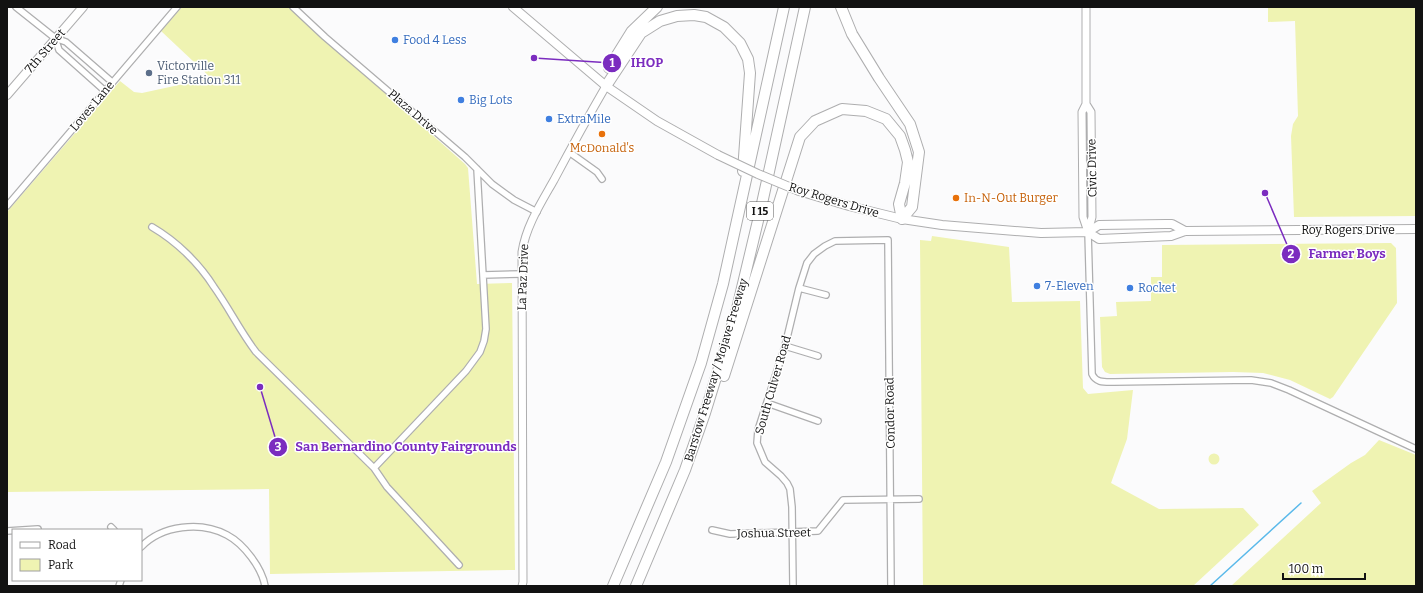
<svg xmlns="http://www.w3.org/2000/svg" width="1423" height="593" font-family="Bitter,serif">
	<style>
		.green { fill: #eff3b2 }
		.lines { fill: none; stroke-linecap: round; stroke-linejoin: round }
		.stream { stroke: #5ab9ea; stroke-width: 1.5 }
		.minor-casing { stroke: #aeaeaf; stroke-width: 8 }
		.tertiary-casing { stroke: #aeaeaf; stroke-width: 9 }
		.secondary-casing { stroke: #aeaeaf; stroke-width: 10 }
		.motorway-casing { stroke: #aeaeaf; stroke-width: 12 }
		.minor { stroke: #fff; stroke-width: 5.5 }
		.tertiary { stroke: #fff; stroke-width: 7 }
		.secondary { stroke: #fff; stroke-width: 8 }
		.motorway { stroke: #fff; stroke-width: 10 }
		.secondary-bridge-casing { stroke: #aeaeaf; stroke-width: 10; stroke-linecap: butt }
		.secondary-bridge { stroke: #fff; stroke-width: 8 }
		.shop-dot { fill: #3f7fe0; stroke: #fff; stroke-width: 1.5 }
		.service-dot { fill: #5c6f8a; stroke: #fff; stroke-width: 1.5 }
		.food-dot { fill: #e8710a; stroke: #fff; stroke-width: 1.5 }
		.labels { text-anchor: middle; stroke-width: 3; stroke-linejoin: round; paint-order: stroke }
		.shield { fill: #fff; stroke: #595959; stroke-width: 1 }
		.shield-label { font-size: 11px; font-weight: bold; fill: #121212 }
		.shop-label { font-size: 12px; fill: #366cbe; stroke: #fff; text-anchor: start }
		.street-label { font-size: 12px; fill: #121212; stroke: #fff }
		.service-label { font-size: 12px; fill: #4e5e75; stroke: #fff; text-anchor: start }
		.food-label { font-size: 12px; fill: #c56008; stroke: #fff }
		.leader { fill: none; stroke: #7b2cbf; stroke-width: 1.5 }
		.callout-dot { fill: #7b2cbf; stroke: #fff; stroke-width: 1.5 }
		.mark-label { font-size: 12px; text-anchor: middle; font-weight: bold; fill: #fff }
		.callout-label { font-size: 13px; text-anchor: middle; font-weight: bold; fill: #7b2cbf; stroke: #fff; stroke-width: 3; stroke-linejoin: round; paint-order: stroke }
	</style>
	<rect width="100%" height="100%" fill="#fbfbfc"/>
	<path class="green" d="M 182,7 L 288,7 L 465,164 L 468,168 L 477,284 L 512,283 L 515,570 L 270,574 L 269,489 L 7,492 L 7,212 L 120,81 L 134,92 L 142,93 L 211,78 L 161,31 Z
		M 1268,7 L 1416,7 L 1416,216 L 1294,217 L 1291,136 L 1293,124 L 1298,116 L 1295,21 L 1268,22 Z
		M 932,236 L 1009,247 L 1012,302 L 1080,301 L 1083,388 L 1088,394 L 1133,390 L 1127,439 L 1111,483 L 1159,509 L 1243,508 L 1259,525 L 1193,586 L 923,586 L 920,240 L 931,241 Z
		M 1391,243 L 1396,248 L 1397,303 L 1333,397 L 1330,399 L 1290,380 L 1263,373 L 1233,372 L 1110,374 L 1105,372 L 1102,367 L 1100,317 L 1117,316 L 1116,302 L 1151,301 L 1151,277 L 1162,277 L 1162,245 Z
		M 1379,440 L 1416,455 L 1416,586 L 1231,586 L 1321,503 L 1312,491 L 1351,463 L 1365,455 Z
		M1208.5 459a5.5 5.5 0 1 1 11 0a5.5 5.5 0 1 1-11 0Z"/>
	<g class="lines">
		<path class="stream" d="M 1210,586 L 1301,503"/>
		<g class="minor-casing">
			<path id="minor" d="M 16,7 L 55,38 L 66,42 L 112,82
				M 293,7 L 325,37 L 465,157 L 492,184 L 514,200 L 537,212
				M 55,38 L 59,50 L 105,91
				M 569,152 L 597,172 L 602,179
				M 7,206 L 177,7
				M 152,227 C 176,241 199,263 214,287 C 229,308 240,331 256,352 L 374,468 L 387,487 L 459,565
				M 1088,232 L 1092,374 C 1096,383 1104,382 1114,382 L 1251,380 L 1271,383 L 1289,390 L 1416,449
				M 483,275 L 522,274
				M 799,288 L 826,295
				M 785,346 L 818,356
				M 767,403 L 818,421
				M 374,468 L 466,371 L 480,352 L 484,341 L 486,329 L 477,169
				M 111,527 L 114,530
				M 712,530 L 730,534 L 818,531 L 843,500 L 919,499
				M 7,531 L 38,529
				M 141,547 C 162,525 201,521 227,535 C 244,544 262,568 265,586
				M 119,586 L 121,580
				M 793,586 L 792,507 L 790,489 L 787,483 L 781,476 L 765,462 L 757,443 L 758,430 L 785,346 L 799,288 L 807,263 L 814,254 L 825,246 L 835,241 L 888,240 L 891,586"/>
		</g>
		<g class="tertiary-casing">
			<path id="tertiary" d="M 1086,7 L 1086,104 L 1091,112 L 1092,217 L 1088,232
				M 1086,104 L 1082,112 L 1083,217 L 1088,232
				M 522,586 L 523,582 L 522,252 C 526,226 541,203 554,180 C 571,148 588,117 606,86"/>
		</g>
		<g class="secondary-casing">
			<path id="secondary" d="M 513,7 L 606,86 L 657,121 L 718,155
				M 7,95 L 83,7
				M 799,191 L 849,206 L 902,219 L 942,225 L 1041,233 L 1088,232 L 1099,225 L 1166,224 L 1172,224 L 1185,231
				M 1088,232 L 1099,239 L 1171,236 L 1185,231 L 1416,229"/>
		</g>
		<g class="motorway-casing">
			<path id="motorway" d="M 841,7 L 852,34 L 879,78 L 910,124 L 919,152 L 912,207 L 902,219
				M 609,68 L 632,31 L 657,7
				M 606,86 L 641,33 L 660,21 L 677,16 L 694,15 L 706,17 L 724,27 L 740,43 L 748,59 L 750,73 L 743,171
				M 724,376 L 800,137 L 815,121 L 842,109 L 866,111 L 886,119 L 900,136 L 905,150 L 908,162 L 905,183 L 899,204 L 902,219
				M 613,586 L 666,462 L 701,363 L 723,284 L 784,7
				M 636,586 L 685,470 L 705,413 L 736,313 L 761,208 L 805,7"/>
		</g>
		<use href="#minor" class="minor"/>
		<use href="#tertiary" class="tertiary"/>
		<use href="#secondary" class="secondary"/>
		<use href="#motorway" class="motorway"/>
		<g class="secondary-bridge-casing">
			<path id="secondary-bridge" d="M 718,155 L 758,174 L 799,191"/>
		</g>
		<use href="#secondary-bridge" class="secondary-bridge"/>
	</g>
	<g class="shop-dot">
		<circle cx="395" cy="40" r="4"/>
		<circle cx="461" cy="100" r="4"/>
		<circle cx="549" cy="119" r="4"/>
		<circle cx="1037" cy="286" r="4"/>
		<circle cx="1130" cy="288" r="4"/>
	</g>
	<circle class="service-dot" cx="149" cy="73" r="4"/>
	<g class="food-dot">
		<circle cx="602" cy="134" r="4"/>
		<circle cx="956" cy="198" r="4"/>
	</g>
	<g class="labels">
		<rect class="shield" x="747" y="202" width="26" height="18" rx="3"/>
		<g class="shield-label">
			<text x="760" y="215">I 15</text>
		</g>
		<g class="shop-label">
			<text x="403" y="44">Food 4 Less</text>
			<text x="469" y="104">Big Lots</text>
			<text x="557" y="123">ExtraMile</text>
			<text x="1045" y="290">7-Eleven</text>
			<text x="1138" y="292">Rocket</text>
		</g>
		<g class="street-label">
			<text transform="translate(45 51) rotate(-49)" y="4">7th Street</text>
			<text transform="translate(92 106) rotate(-50)" y="4">Loves Lane</text>
			<text transform="translate(413 112) rotate(41)" y="4">Plaza Drive</text>
			<text transform="translate(1092 168) rotate(-91)" y="4">Civic Drive</text>
			<text transform="translate(834 200) rotate(17)" y="4">Roy Rogers Drive</text>
			<text x="1348" y="234">Roy Rogers Drive</text>
			<text transform="translate(523 277) rotate(-88)" y="4">La Paz Drive</text>
			<text transform="translate(716 370) rotate(-73)" y="4">Barstow Freeway / Mojave Freeway</text>
			<text transform="translate(773 385) rotate(-74)" y="4">South Culver Road</text>
			<text transform="translate(890 413) rotate(-91)" y="4">Condor Road</text>
			<text transform="translate(774 533) rotate(-1)" y="4">Joshua Street</text>
		</g>
		<g class="service-label">
			<text x="157" y="70">Victorville<tspan x="157" dy="14">Fire Station 311</tspan></text>
		</g>
		<g class="food-label">
			<text x="602" y="152">McDonald's</text>
			<text x="964" y="202" text-anchor="start">In-N-Out Burger</text>
		</g>
	</g>
	<path class="leader" d="M534 58L612 63M1265 193L1291 254M260 387L278 447"/>
	<g class="callout-dot">
		<circle cx="534" cy="58" r="4"/>
		<circle cx="1265" cy="193" r="4"/>
		<circle cx="260" cy="387" r="4"/>
		<circle cx="612" cy="63" r="10"/>
		<circle cx="1291" cy="254" r="10"/>
		<circle cx="278" cy="447" r="10"/>
	</g>
	<g class="mark-label">
		<text x="612" y="67">1</text>
		<text x="1291" y="258">2</text>
		<text x="278" y="451">3</text>
	</g>
	<g class="callout-label">
		<text x="647" y="67">IHOP</text>
		<text x="1347" y="258">Farmer Boys</text>
		<text x="406" y="451">San Bernardino County Fairgrounds</text>
	</g>
	<rect width="1423" height="593" fill="none" stroke="#121212" stroke-width="16"/>
	<rect x="12" y="529" width="130" height="52" fill="#ffffff" stroke="#a0a0a0"/>
	<rect x="20" y="542" width="20" height="6" fill="#ffffff" stroke="#a0a0a0"/>
	<text x="48" y="549" font-size="12" fill="#121212">Road</text>
	<rect x="20" y="559" width="20" height="12" fill="#eff3b2" stroke="#a0a0a0"/>
	<text x="48" y="569" font-size="12" fill="#121212">Park</text>
	<path d="M1283 573v6h82v-6" fill="none" stroke="#121212" stroke-width="2"/>
	<text x="1289" y="573" font-size="12" fill="#121212" stroke="#ffffff" stroke-width="3" paint-order="stroke">100 m</text>
</svg>
